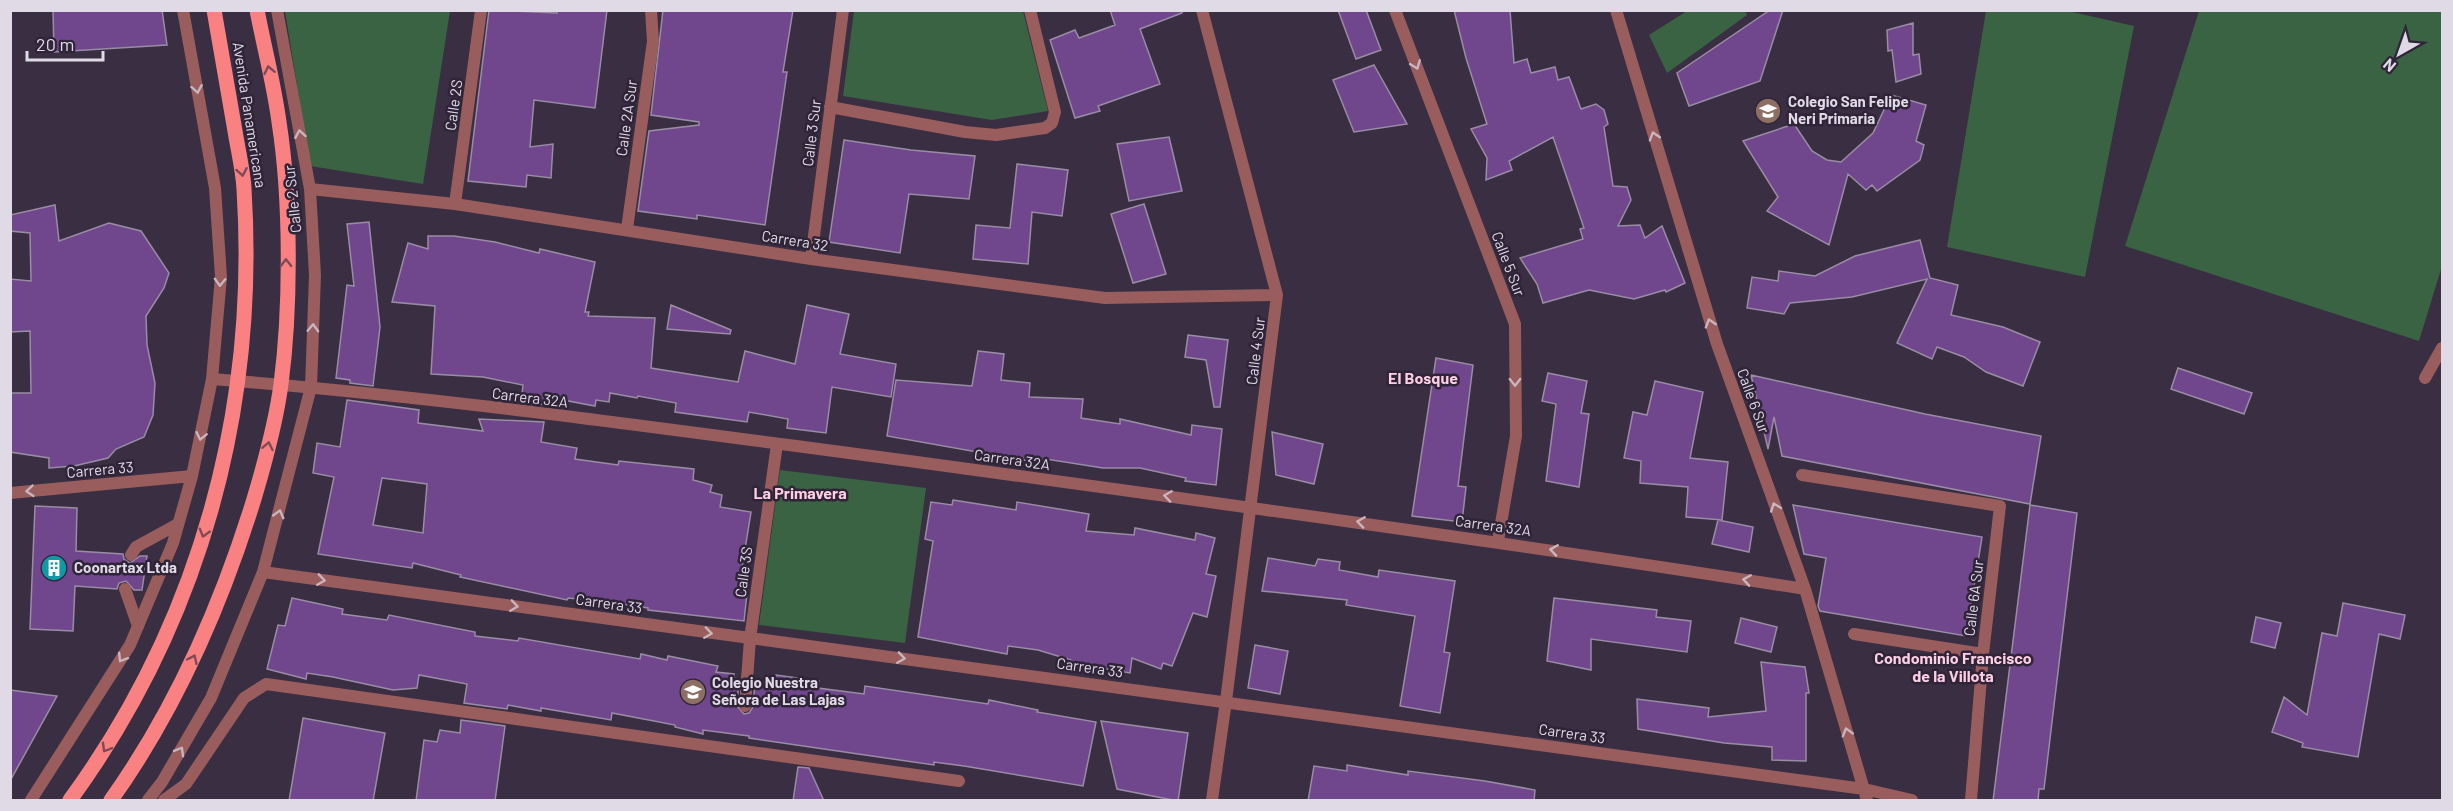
<svg xmlns="http://www.w3.org/2000/svg" width="2453" height="811" font-family="Barlow,sans-serif">
	<style>
		.green { fill: #3a6343 }
		.building { fill: #70478c; stroke: #998ca4; stroke-width: 1.5; fill-rule: evenodd }
		.lines { fill: none; stroke-linecap: round; stroke-linejoin: round }
		.service { stroke: #985d5c; stroke-width: 12 }
		.minor { stroke: #985d5c; stroke-width: 12 }
		.primary { stroke: #fa8182; stroke-width: 15 }
		.oneway { stroke: #cab4bd }
		.oneway2 { stroke: #804956 }
		.labels { text-anchor: middle; stroke-width: 5; stroke-linejoin: round; paint-order: stroke }
		.poi-label { font-size: 15px; font-weight: bold; fill: #e0dae6; stroke: #2f2438; text-anchor: start }
		.street-label { font-size: 15px; fill: #e0dae6; stroke: #2f2438 }
		.neighbourhood-label { font-size: 16px; font-weight: bold; fill: #fdcee4; stroke: #2f2438 }
	</style>
	<rect width="100%" height="100%" fill="#392e42"/>
	<path class="green" d="M 285,11 L 450,11 L 423,184 L 310,166 Z
		M 854,11 L 1023,11 L 1048,111 L 992,120 L 843,96 Z
		M 1687,11 L 1745,11 L 1747,15 L 1667,73 L 1649,35 Z
		M 1986,11 L 2068,11 L 2134,26 L 2085,277 L 1947,247 Z
		M 2199,11 L 2442,11 L 2442,266 L 2419,341 L 2125,246 Z
		M 780,470 L 926,488 L 905,643 L 759,625 Z"/>
	<path class="building" d="M 53,10 L 162,10 L 167,45 L 54,52 Z
		M 489,10 L 557,13 L 557,10 L 607,10 L 595,108 L 534,100 L 530,147 L 553,144 L 551,178 L 527,175 L 526,187 L 468,181 Z
		M 663,10 L 793,10 L 783,72 L 787,72 L 765,225 L 697,215 L 697,219 L 638,211 L 649,131 L 699,125 L 699,122 L 651,115 Z
		M 1110,10 L 1182,10 L 1182,13 L 1140,29 L 1160,84 L 1098,106 L 1100,111 L 1075,118 L 1050,40 L 1075,30 L 1079,38 L 1115,25 Z
		M 1338,10 L 1366,10 L 1381,50 L 1356,59 Z
		M 1454,10 L 1510,10 L 1514,63 L 1527,59 L 1531,73 L 1555,67 L 1558,80 L 1569,77 L 1581,109 L 1596,104 L 1604,110 L 1608,124 L 1604,127 L 1613,186 L 1627,187 L 1631,200 L 1618,226 L 1640,225 L 1645,238 L 1662,226 L 1685,283 L 1666,292 L 1665,290 L 1634,299 L 1589,290 L 1543,303 L 1537,284 L 1520,258 L 1583,239 L 1580,229 L 1584,228 L 1553,137 L 1509,161 L 1512,170 L 1486,180 L 1487,158 L 1471,129 L 1487,124 L 1466,58 Z
		M 1770,10 L 1783,10 L 1760,81 L 1689,106 L 1677,73 Z
		M 1913,23 L 1913,55 L 1919,54 L 1921,74 L 1896,82 L 1892,50 L 1888,51 L 1887,30 Z
		M 1374,65 L 1407,124 L 1354,132 L 1333,80 Z
		M 1891,95 L 1926,105 L 1916,141 L 1924,145 L 1920,160 L 1877,191 L 1872,185 L 1866,190 L 1848,174 L 1829,245 L 1767,211 L 1778,197 L 1743,141 L 1794,124 L 1812,151 L 1827,160 L 1841,162 L 1873,133 Z
		M 1169,137 L 1182,191 L 1129,201 L 1117,144 Z
		M 844,140 L 911,150 L 975,156 L 969,199 L 909,194 L 900,253 L 829,242 Z
		M 1017,164 L 1068,170 L 1062,216 L 1032,212 L 1028,264 L 973,259 L 976,225 L 1010,228 Z
		M 1144,204 L 1166,274 L 1133,283 L 1111,214 Z
		M 55,205 L 59,241 L 109,223 L 141,231 L 169,273 L 164,288 L 146,316 L 147,345 L 155,383 L 153,415 L 144,437 L 116,449 L 108,458 L 74,466 L 49,468 L 49,458 L 10,452 L 10,393 L 31,393 L 30,331 L 10,332 L 10,279 L 31,281 L 30,233 L 10,231 L 10,215 Z
		M 369,222 L 380,327 L 373,386 L 350,383 L 350,380 L 336,378 L 347,285 L 354,286 L 347,224 Z
		M 428,236 L 454,236 L 495,242 L 539,253 L 540,249 L 595,262 L 585,312 L 589,312 L 588,316 L 655,318 L 651,368 L 738,382 L 745,351 L 795,364 L 807,305 L 849,314 L 840,354 L 896,364 L 891,397 L 832,387 L 826,433 L 787,428 L 788,419 L 749,412 L 747,422 L 675,412 L 676,403 L 638,396 L 637,398 L 610,393 L 609,402 L 596,400 L 595,406 L 547,397 L 546,405 L 521,402 L 523,385 L 483,377 L 431,374 L 435,306 L 392,302 L 408,243 L 428,249 Z
		M 1920,240 L 1930,278 L 1958,285 L 1951,315 L 2003,327 L 2040,342 L 2023,386 L 1986,372 L 1964,357 L 1937,347 L 1932,359 L 1897,343 L 1927,279 L 1852,297 L 1790,303 L 1784,314 L 1747,308 L 1752,277 L 1778,281 L 1779,271 L 1815,276 L 1855,256 Z
		M 671,305 L 731,330 L 730,334 L 667,329 Z
		M 1188,335 L 1228,340 L 1220,407 L 1214,407 L 1206,360 L 1185,357 Z
		M 978,351 L 1004,354 L 1001,380 L 1030,383 L 1029,397 L 1083,399 L 1081,418 L 1120,424 L 1120,419 L 1191,435 L 1192,425 L 1222,429 L 1216,485 L 1185,481 L 1186,478 L 1140,468 L 1103,468 L 1046,459 L 1045,464 L 887,436 L 896,380 L 972,386 Z
		M 1436,358 L 1473,365 L 1458,486 L 1466,487 L 1462,522 L 1412,516 Z
		M 2178,368 L 2252,393 L 2244,414 L 2171,389 Z
		M 1548,373 L 1587,381 L 1581,413 L 1589,414 L 1579,487 L 1546,481 L 1556,404 L 1542,401 Z
		M 1751,375 L 1925,414 L 2041,436 L 2030,504 L 1782,456 L 1774,417 L 1768,449 Z
		M 1655,381 L 1703,392 L 1690,458 L 1728,462 L 1722,520 L 1686,517 L 1688,487 L 1640,483 L 1641,461 L 1624,458 L 1633,412 L 1647,415 Z
		M 347,400 L 419,410 L 418,423 L 483,431 L 479,419 L 544,422 L 541,442 L 577,448 L 575,459 L 618,465 L 619,461 L 694,469 L 693,480 L 712,485 L 710,492 L 722,495 L 720,507 L 751,512 L 741,574 L 749,575 L 744,621 L 648,610 L 648,608 L 602,601 L 568,598 L 567,600 L 460,577 L 461,575 L 413,563 L 412,568 L 318,554 L 334,477 L 313,473 L 317,443 L 340,447 ZM 382,478 L 427,484 L 423,533 L 373,525 Z
		M 1272,432 L 1323,444 L 1314,484 L 1276,475 Z
		M 953,500 L 1016,510 L 1017,502 L 1089,514 L 1086,531 L 1134,535 L 1135,528 L 1195,540 L 1196,533 L 1215,538 L 1206,574 L 1216,576 L 1207,617 L 1193,613 L 1172,666 L 1163,663 L 1161,669 L 1132,658 L 1130,673 L 1070,663 L 1071,660 L 1038,650 L 1008,646 L 1007,654 L 918,637 L 933,541 L 925,539 L 931,502 L 952,505 Z
		M 1793,505 L 1982,537 L 1966,636 L 1820,611 L 1818,606 L 1826,558 L 1804,554 Z
		M 2030,505 L 2077,513 L 2044,789 L 2039,789 L 2038,801 L 1993,801 Z
		M 35,506 L 77,508 L 76,551 L 123,554 L 124,559 L 130,563 L 140,556 L 147,556 L 142,590 L 134,590 L 126,581 L 119,583 L 117,589 L 75,586 L 73,631 L 30,629 Z
		M 1718,520 L 1753,527 L 1749,552 L 1712,544 Z
		M 1268,558 L 1315,566 L 1318,559 L 1340,562 L 1339,570 L 1378,577 L 1379,570 L 1455,581 L 1444,652 L 1450,653 L 1440,713 L 1400,706 L 1415,616 L 1346,605 L 1347,600 L 1262,591 Z
		M 292,598 L 343,609 L 342,614 L 387,620 L 389,615 L 475,632 L 475,636 L 518,641 L 519,638 L 640,659 L 641,654 L 667,660 L 668,656 L 718,666 L 716,672 L 734,674 L 734,678 L 739,679 L 737,706 L 744,714 L 749,713 L 753,707 L 755,681 L 775,684 L 776,675 L 819,681 L 818,688 L 864,694 L 865,686 L 988,704 L 989,700 L 1038,710 L 1037,712 L 1096,722 L 1083,786 L 964,766 L 934,762 L 934,765 L 749,738 L 749,736 L 703,730 L 703,734 L 675,727 L 675,725 L 612,713 L 611,720 L 541,708 L 541,711 L 508,705 L 507,709 L 464,703 L 467,684 L 419,675 L 417,688 L 393,690 L 333,677 L 307,673 L 306,679 L 267,669 L 278,625 L 285,626 Z
		M 1554,598 L 1657,610 L 1656,617 L 1691,621 L 1687,652 L 1591,639 L 1591,670 L 1547,661 Z
		M 2343,603 L 2405,615 L 2400,639 L 2379,634 L 2358,757 L 2302,747 L 2303,743 L 2272,732 L 2284,697 L 2307,715 L 2322,633 L 2337,636 Z
		M 2256,617 L 2281,623 L 2275,648 L 2251,642 Z
		M 1741,618 L 1777,627 L 1771,652 L 1735,643 Z
		M 1255,645 L 1288,651 L 1280,694 L 1248,688 Z
		M 1761,662 L 1805,667 L 1809,693 L 1806,693 L 1806,761 L 1772,760 L 1772,747 L 1724,743 L 1638,729 L 1637,699 L 1709,708 L 1708,717 L 1766,711 Z
		M 10,690 L 57,696 L 10,781 Z
		M 303,718 L 385,733 L 373,801 L 289,801 Z
		M 461,720 L 505,726 L 495,801 L 416,801 L 424,740 L 437,742 L 440,730 L 460,733 Z
		M 1101,721 L 1188,733 L 1178,801 L 1117,789 Z
		M 1347,765 L 1408,775 L 1408,771 L 1485,781 L 1535,790 L 1534,801 L 1308,801 L 1314,766 L 1347,771 Z
		M 798,767 L 809,768 L 824,801 L 793,801 Z"/>
	<g class="lines">
		<path class="service" d="M 131,555 L 136,547 L 178,524
			M 125,589 L 138,626
			M 164,800 L 186,784 L 244,698 L 266,684 L 959,781
			M 1212,800 L 1226,701"/>
		<path class="minor" d="M 1202,10 L 1277,295 L 1226,701
			M 1395,10 L 1515,324 L 1516,436 L 1498,541
			M 1616,10 L 1717,344 L 1805,589 L 1867,800
			M 830,107 L 965,132 L 996,135 L 1045,128 L 1052,123 L 1055,112 L 1030,10
			M 310,189 L 455,204 L 811,259 L 1105,298 L 1277,295
			M 455,204 L 481,10
			M 627,229 L 653,41 L 651,10
			M 811,259 L 843,10
			M 2425,378 L 2442,348
			M 212,379 C 443,397 673,430 902,460 C 1203,501 1504,542 1805,589
			M 1802,475 L 2000,506 L 1983,654 L 1971,800
			M 10,493 L 192,476
			M 263,572 L 1864,789 L 1912,800
			M 1854,634 L 1983,654
			M 745,706 L 750,639 L 777,444
			M 31,800 L 130,645 L 173,543 L 192,476 L 212,379 L 221,277 L 215,188 L 183,10
			M 148,800 L 162,782 L 211,698 L 263,572 L 311,387 L 315,275 L 310,189 L 277,10"/>
		<path class="primary" d="M 70,800 C 200,622 258,409 244,189 C 243,170 238,150 235,131 C 228,91 221,51 214,10
			M 111,800 C 176,709 221,606 254,499 C 265,462 276,423 281,384 C 291,307 291,199 279,122 C 274,84 264,47 257,10"/>
	</g>
	<defs><path id="oneway-chevron" d="M-2-3.5L2.5 0L-2 3.5" fill="none" stroke-width="1.6" stroke-linecap="round" stroke-linejoin="round" transform="scale(1.5)"/></defs>
	<g class="oneway">
		<use href="#oneway-chevron" transform="translate(1416 65) rotate(69)"/>
		<use href="#oneway-chevron" transform="translate(197 89) rotate(80)"/>
		<use href="#oneway-chevron" transform="translate(300 134) rotate(-100)"/>
		<use href="#oneway-chevron" transform="translate(1654 136) rotate(-107)"/>
		<use href="#oneway-chevron" transform="translate(220 282) rotate(92)"/>
		<use href="#oneway-chevron" transform="translate(1710 323) rotate(-107)"/>
		<use href="#oneway-chevron" transform="translate(313 328) rotate(-88)"/>
		<use href="#oneway-chevron" transform="translate(1515 382) rotate(89)"/>
		<use href="#oneway-chevron" transform="translate(201 436) rotate(102)"/>
		<use href="#oneway-chevron" transform="translate(30 491) rotate(175)"/>
		<use href="#oneway-chevron" transform="translate(1168 496) rotate(-172)"/>
		<use href="#oneway-chevron" transform="translate(1775 507) rotate(-110)"/>
		<use href="#oneway-chevron" transform="translate(279 514) rotate(-75)"/>
		<use href="#oneway-chevron" transform="translate(1361 522) rotate(-172)"/>
		<use href="#oneway-chevron" transform="translate(1554 550) rotate(-171)"/>
		<use href="#oneway-chevron" transform="translate(321 580) rotate(8)"/>
		<use href="#oneway-chevron" transform="translate(1747 580) rotate(-171)"/>
		<use href="#oneway-chevron" transform="translate(514 606) rotate(8)"/>
		<use href="#oneway-chevron" transform="translate(708 633) rotate(8)"/>
		<use href="#oneway-chevron" transform="translate(122 658) rotate(122)"/>
		<use href="#oneway-chevron" transform="translate(901 658) rotate(8)"/>
		<use href="#oneway-chevron" transform="translate(1847 732) rotate(-106)"/>
		<use href="#oneway-chevron" transform="translate(180 751) rotate(-60)"/>
	</g>
	<g class="oneway2">
		<use href="#oneway-chevron" transform="translate(269 70) rotate(-102)"/>
		<use href="#oneway-chevron" transform="translate(242 172) rotate(80)"/>
		<use href="#oneway-chevron" transform="translate(286 263) rotate(-91)"/>
		<use href="#oneway-chevron" transform="translate(268 446) rotate(-78)"/>
		<use href="#oneway-chevron" transform="translate(204 533) rotate(106)"/>
		<use href="#oneway-chevron" transform="translate(193 659) rotate(-65)"/>
		<use href="#oneway-chevron" transform="translate(106 748) rotate(120)"/>
	</g>
	<defs>
		<g id="school-disc" transform="scale(1.35)"><circle r="9.5" fill="#8d6e63" stroke="#2f2438"/><path d="M0-5L7-2L0 1L-7-2ZM-4 1L0 2.5L4 1V4Q0 6-4 4Z" fill="#fff"/></g>
		<g id="building-disc" transform="scale(1.35)"><circle r="9.5" fill="#0f9aa8" stroke="#2f2438"/><path d="M-4-6H4V6H1V3H-1V6H-4ZM-2.5-4.3h1.7v1.8h-1.7ZM.8-4.3h1.7v1.8H.8ZM-2.5-1h1.7V.8h-1.7ZM.8-1h1.7V.8H.8Z" fill="#fff"/></g>
	</defs>
	<g fill-rule="evenodd">
		<use href="#school-disc" x="1768" y="111"/>
		<use href="#building-disc" x="54" y="568"/>
		<use href="#school-disc" x="693" y="692"/>
	</g>
	<g class="labels">
		<g class="poi-label">
			<text x="1788" y="107">Colegio San Felipe<tspan x="1788" dy="17">Neri Primaria</tspan></text>
			<text x="74" y="573">Coonartax Ltda</text>
			<text x="712" y="688">Colegio Nuestra<tspan x="712" dy="17">Señora de Las Lajas</tspan></text>
		</g>
		<g class="street-label">
			<text transform="translate(454 105) rotate(-82)" y="5">Calle 2S</text>
			<text transform="translate(249 115) rotate(81)" y="5">Avenida Panamericana</text>
			<text transform="translate(627 118) rotate(-82)" y="5">Calle 2A Sur</text>
			<text transform="translate(812 133) rotate(-83)" y="5">Calle 3 Sur</text>
			<text transform="translate(293 199) rotate(-96)" y="5">Calle 2 Sur</text>
			<text transform="translate(795 241) rotate(9)" y="5">Carrera 32</text>
			<text transform="translate(1508 264) rotate(69)" y="5">Calle 5 Sur</text>
			<text transform="translate(1256 351) rotate(-83)" y="5">Calle 4 Sur</text>
			<text transform="translate(530 398) rotate(7)" y="5">Carrera 32A</text>
			<text transform="translate(1753 401) rotate(70)" y="5">Calle 6 Sur</text>
			<text transform="translate(1012 460) rotate(8)" y="5">Carrera 32A</text>
			<text transform="translate(100 470) rotate(-5)" y="5">Carrera 33</text>
			<text transform="translate(1493 526) rotate(8)" y="5">Carrera 32A</text>
			<text transform="translate(744 572) rotate(-82)" y="5">Calle 3S</text>
			<text transform="translate(1974 598) rotate(-83)" y="5">Calle 6A Sur</text>
			<text transform="translate(609 604) rotate(8)" y="5">Carrera 33</text>
			<text transform="translate(1090 668) rotate(8)" y="5">Carrera 33</text>
			<text transform="translate(1572 734) rotate(8)" y="5">Carrera 33</text>
		</g>
		<g class="neighbourhood-label">
			<text x="1423" y="384">El Bosque</text>
			<text x="800" y="499">La Primavera</text>
			<text x="1953" y="664">Condominio Francisco<tspan x="1953" dy="18">de la Villota</tspan></text>
		</g>
	</g>
	<rect width="2453" height="811" fill="none" stroke="#e0dae6" stroke-width="24"/>
	<g transform="translate(2399 54) rotate(220)" stroke="#2f2438" stroke-width="4.5" paint-order="stroke">
	<path d="M0-4.5L10 22L0 15L-10 22Z" fill="#e0dae6"/>
	<text y="-9" font-size="16" font-weight="bold" text-anchor="middle" fill="#e0dae6">N</text>
	</g>
	<path d="M27 51v9h76v-9" fill="none" stroke="#e0dae6" stroke-width="3"/>
	<text x="36" y="51" font-size="18" fill="#e0dae6" stroke="#2f2438" stroke-width="4.5" paint-order="stroke">20 m</text>
</svg>
